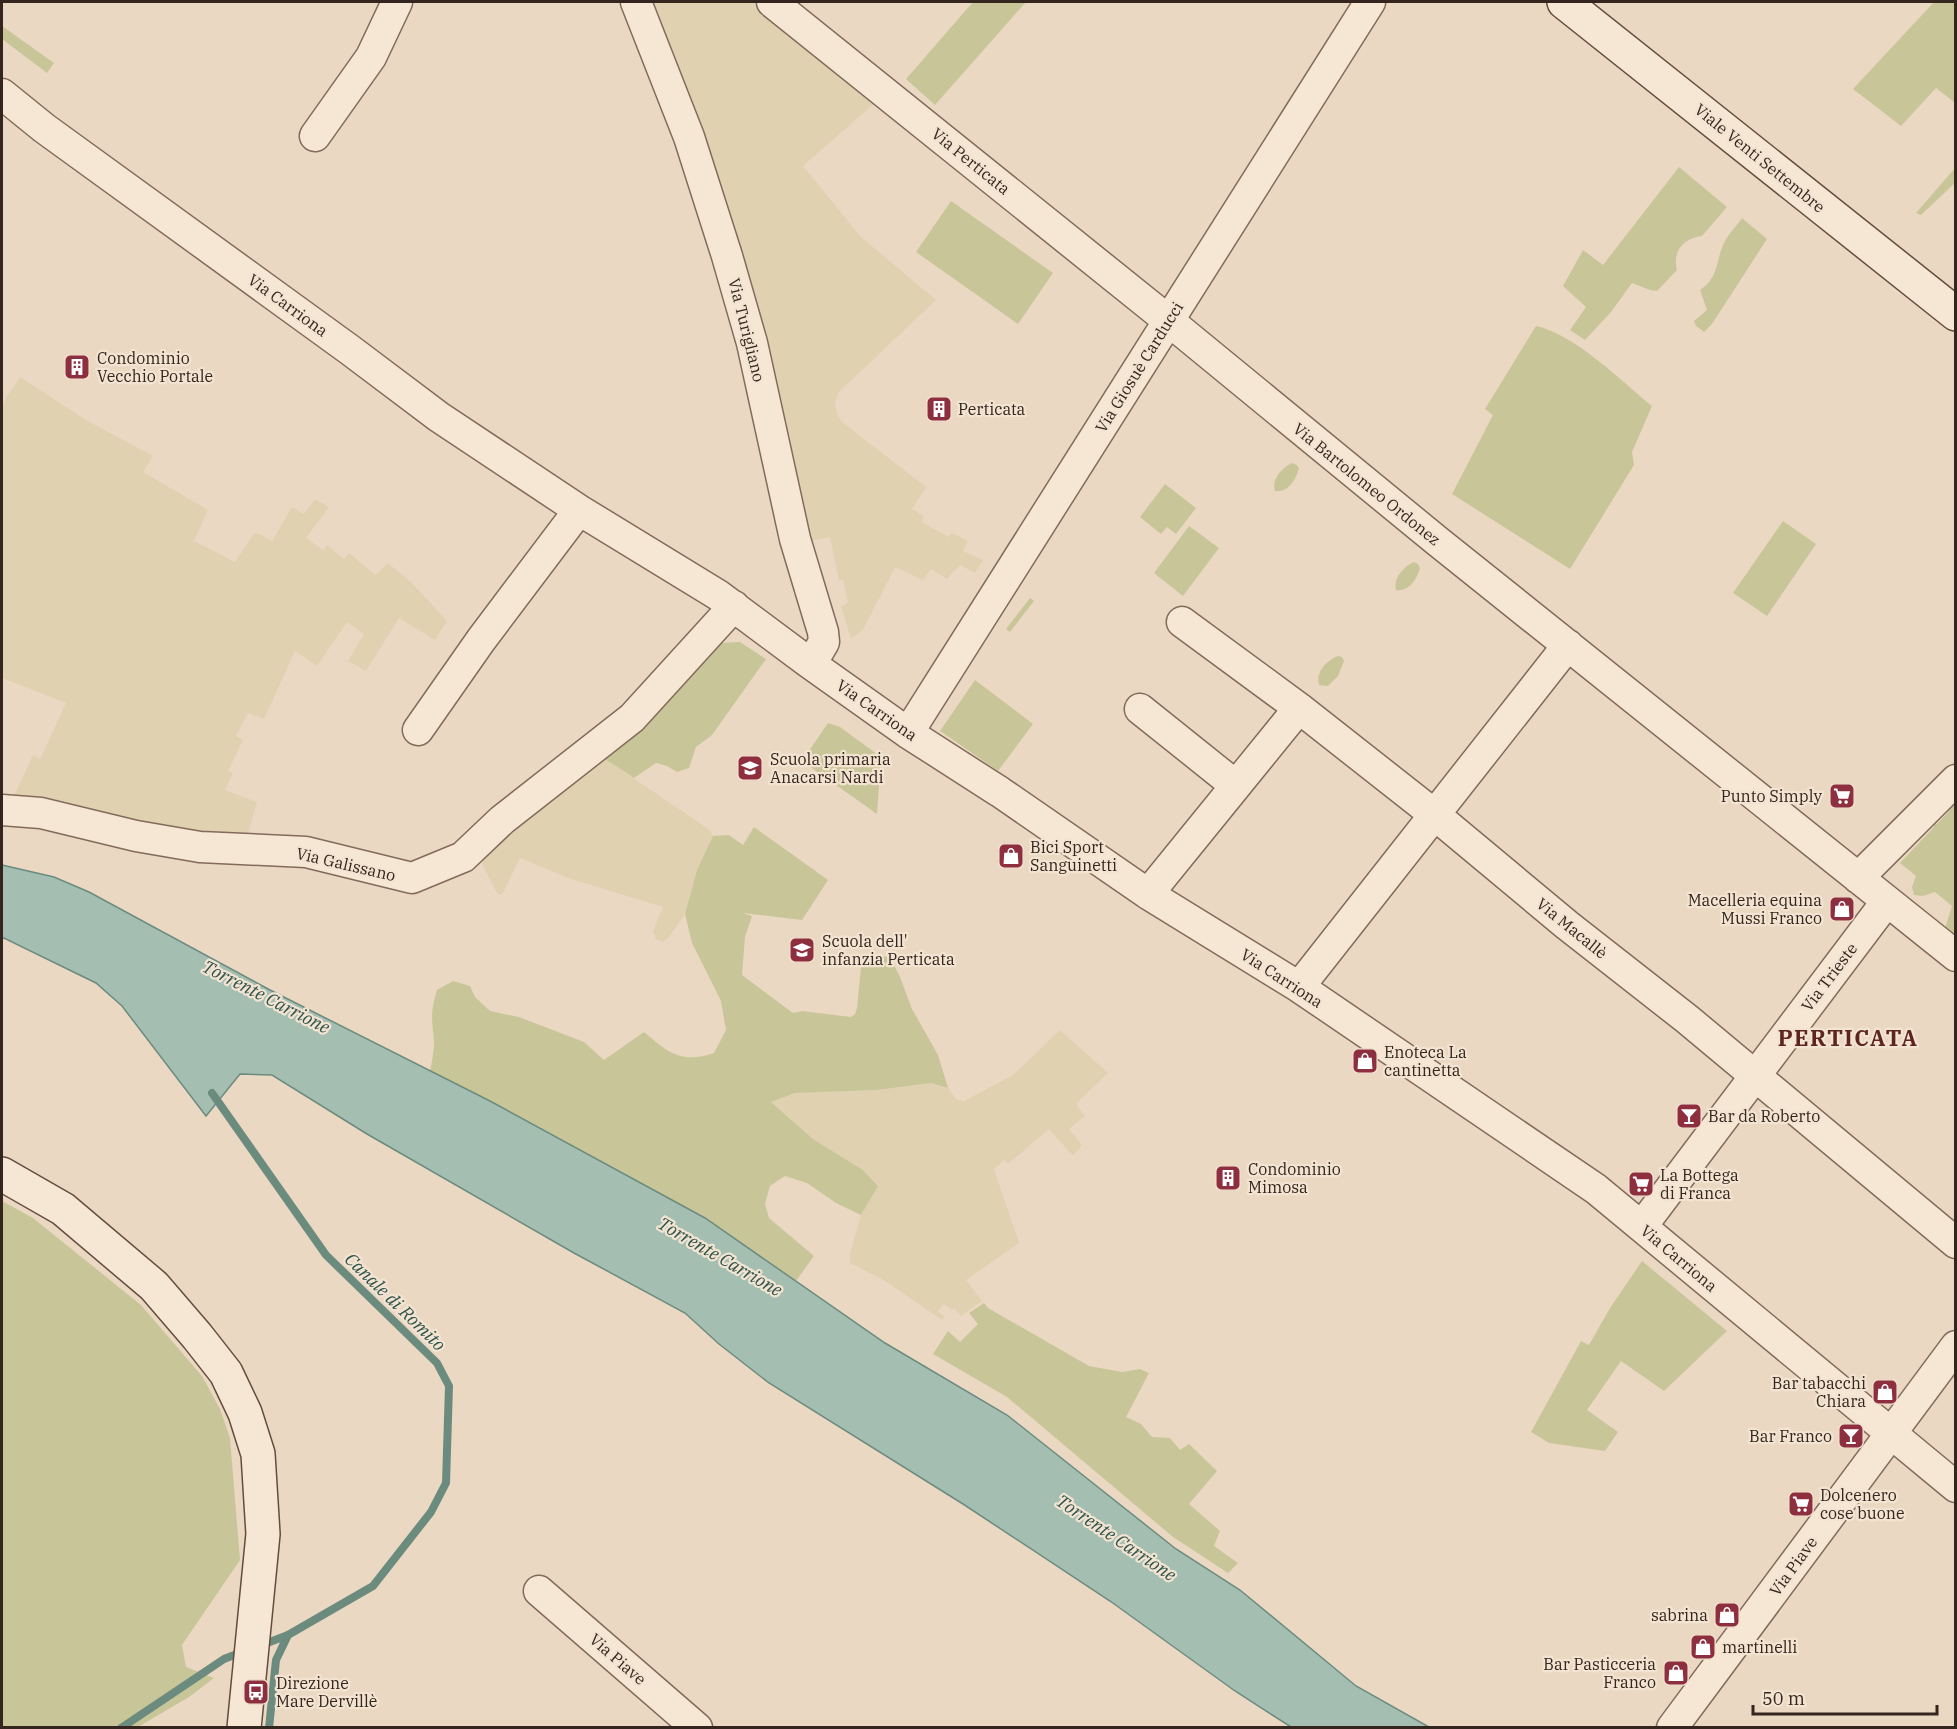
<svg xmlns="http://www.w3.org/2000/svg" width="1957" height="1729" font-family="'IBM Plex Serif',serif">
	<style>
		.farmland { fill: #e0d1b1 }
		.green { fill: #c8c698 }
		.water { fill: #a5beb2; stroke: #6c8b7f; stroke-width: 1.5 }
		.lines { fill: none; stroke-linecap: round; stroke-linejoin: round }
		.stream { stroke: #6c8b7f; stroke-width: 8 }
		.street-casing { stroke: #836a5b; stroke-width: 33 }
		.secondary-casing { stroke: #654c3e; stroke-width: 36 }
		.street { stroke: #f6e7d5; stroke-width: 30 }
		.secondary { stroke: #f6e7d5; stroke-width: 33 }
		.labels { text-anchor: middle; stroke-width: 4.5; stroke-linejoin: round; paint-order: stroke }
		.street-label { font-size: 16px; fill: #34251e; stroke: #f3e4d2 }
		.poi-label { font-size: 16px; fill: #34251e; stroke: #f3e4d2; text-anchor: start }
		.water-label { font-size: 18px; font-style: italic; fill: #2e534b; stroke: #f3e4d2 }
		.district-label { font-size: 22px; font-weight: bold; letter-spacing: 1.5px; fill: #5e2420; stroke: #f3e4d2 }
	</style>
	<rect width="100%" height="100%" fill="#ebd8c3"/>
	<path class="farmland" d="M 644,2 L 752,2 L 876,102 L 803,166 L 861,237 L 936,300 L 838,393 L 835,404 L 837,414 L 842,422 L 926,487 L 912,509 L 924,516 L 922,522 L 948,537 L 952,533 L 968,541 L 963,551 L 983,560 L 975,573 L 960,565 L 947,579 L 931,569 L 923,580 L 895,567 L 863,630 L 851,639 L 841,606 L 848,603 L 843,580 L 839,580 L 830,537 L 805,542 Z
		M 20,377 L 86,420 L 153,456 L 143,472 L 208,510 L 194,541 L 235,562 L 255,532 L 272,541 L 292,507 L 304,514 L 315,499 L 329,507 L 306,538 L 323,550 L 327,545 L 344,559 L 349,553 L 375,575 L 388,563 L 412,583 L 447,621 L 435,640 L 399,618 L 366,671 L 348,661 L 364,634 L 347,622 L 317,666 L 295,651 L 264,719 L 248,713 L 236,736 L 243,740 L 228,771 L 233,773 L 225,790 L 257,802 L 247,837 L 220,837 L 140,825 L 14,796 L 33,755 L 40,759 L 66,703 L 2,678 L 2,404 Z
		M 605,759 L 710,830 L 713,836 L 697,870 L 685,914 L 669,937 L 663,942 L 656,939 L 653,931 L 663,907 L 568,878 L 520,858 L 502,895 L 497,893 L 483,866 L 480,855 L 582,770 Z
		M 1060,1030 L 1108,1073 L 1076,1104 L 1085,1116 L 1069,1129 L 1082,1145 L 1073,1156 L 1049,1129 L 1008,1164 L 1004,1160 L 994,1169 L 1019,1243 L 966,1280 L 982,1301 L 961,1316 L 954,1308 L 952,1310 L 944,1304 L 938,1311 L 945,1317 L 942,1320 L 885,1281 L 850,1263 L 850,1253 L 861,1215 L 878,1185 L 863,1170 L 813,1139 L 771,1102 L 795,1093 L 877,1090 L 931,1083 L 948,1088 L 957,1100 L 964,1101 L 1013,1075 Z"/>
	<path class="green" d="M 973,2 L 1026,2 L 935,105 L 906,79 Z
		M 1934,2 L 1955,2 L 1955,103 L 1936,88 L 1901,126 L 1853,89 Z
		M 2,26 L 54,63 L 47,73 L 2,39 Z
		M 1679,167 L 1727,207 L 1702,236 C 1684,238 1672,251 1677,270 L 1657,291 L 1650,290 L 1632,283 L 1611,312 L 1585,340 L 1570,330 L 1586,307 L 1563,286 L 1583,250 L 1603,265 Z
		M 1955,168 L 1955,183 L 1921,215 L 1916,213 Z
		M 951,201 L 1053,273 L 1018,324 L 916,252 Z
		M 1742,218 L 1767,239 L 1712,324 L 1704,332 L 1696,326 L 1694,321 L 1707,310 L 1700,290 C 1720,277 1715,260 1725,241 C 1729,233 1737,226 1742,218 Z
		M 1536,326 C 1576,335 1620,380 1652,406 L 1632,452 L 1634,465 L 1570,569 L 1452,494 L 1493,415 L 1485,409 Z
		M 1292,463 L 1297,465 L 1299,468 C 1296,480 1288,493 1275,491 C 1271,479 1282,468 1292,463 Z
		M 1165,484 L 1196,508 L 1176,534 L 1167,527 L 1161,534 L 1140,517 Z
		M 1783,521 L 1816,544 L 1767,616 L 1733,593 Z
		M 1189,526 L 1219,548 L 1183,596 L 1154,573 Z
		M 1414,562 L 1418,564 L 1420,568 C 1417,579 1409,592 1396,590 C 1393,578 1403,567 1414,562 Z
		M 1030,598 L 1034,601 L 1010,632 L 1006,629 Z
		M 740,642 L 766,659 L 712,735 L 696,747 L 689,768 L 677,772 L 667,766 L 656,763 L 634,778 L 605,759 L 648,722 L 720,643 Z
		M 1338,656 L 1342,657 L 1344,661 L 1338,676 L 1328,686 L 1319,685 C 1315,672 1327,660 1338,656 Z
		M 975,680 L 1033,724 L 998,771 L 940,731 Z
		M 828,723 L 840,727 L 881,757 L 877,814 L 802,761 Z
		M 1955,786 L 1955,934 L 1951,934 L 1945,928 L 1952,906 L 1935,892 L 1923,896 L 1914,895 L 1912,887 L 1916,876 L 1900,863 L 1934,827 L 1934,823 L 1937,824 L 1949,811 L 1948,799 Z
		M 754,827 L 828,880 L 802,920 L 742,913 L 752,916 L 745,937 L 742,975 L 793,1013 L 802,1011 L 851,1017 L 855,1014 L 857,1008 L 862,957 L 860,954 L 890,957 L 900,977 L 912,1009 L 938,1055 L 948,1088 L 931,1083 L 877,1090 L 795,1093 L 771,1102 L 813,1139 L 863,1170 L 878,1186 L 861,1215 L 836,1203 L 807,1183 L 785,1176 L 770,1186 L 765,1204 L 769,1218 L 814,1256 L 796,1281 L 705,1218 L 490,1101 L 430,1071 C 432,1061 434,1051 434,1042 C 432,1018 430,1014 437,990 L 453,981 L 470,986 L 475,997 L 490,1011 L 519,1017 L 584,1042 L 604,1060 L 644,1032 C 669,1053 681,1064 714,1053 L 726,1030 L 721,1001 L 692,943 L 685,914 L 697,870 L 713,836 L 729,835 L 743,845 Z
		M 2,1201 L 33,1218 L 141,1305 L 202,1376 L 220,1409 L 230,1438 L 240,1560 L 182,1645 L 186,1667 L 214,1678 L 189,1697 L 138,1727 L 2,1727 Z
		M 1642,1261 L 1727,1331 L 1664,1391 L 1621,1361 L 1587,1410 L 1618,1432 L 1605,1451 L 1549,1443 L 1531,1432 L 1581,1341 L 1589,1345 L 1610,1308 Z
		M 984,1303 L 988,1308 L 1089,1366 L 1122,1372 L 1140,1369 L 1149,1373 L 1126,1417 L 1141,1424 L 1152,1437 L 1170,1438 L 1180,1450 L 1189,1444 L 1217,1471 L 1189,1504 L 1220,1531 L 1214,1546 L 1238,1563 L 1228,1573 L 1173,1537 L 1007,1397 L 933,1354 L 948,1331 L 960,1342 L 978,1324 L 969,1313 Z"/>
	<path class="water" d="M 2,865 L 54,877 L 89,892 L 270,990 L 490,1101 L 705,1218 L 885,1343 L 1007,1415 L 1176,1549 L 1240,1590 L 1356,1686 L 1429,1727 L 1291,1727 L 1235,1691 L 1110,1601 L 963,1504 L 769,1383 L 719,1344 L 685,1313 L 574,1253 L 367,1134 L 272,1075 L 240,1074 L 206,1116 L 122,1006 L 96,983 L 4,938 L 2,939 Z"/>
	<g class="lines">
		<path class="stream" d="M 212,1093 L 326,1255 L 437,1363 L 449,1386 L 446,1483 L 431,1512 L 373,1586 L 288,1635 L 262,1645
			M 121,1728 L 224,1659 L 242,1652
			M 269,1728 L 276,1660 L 288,1635"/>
		<g class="street-casing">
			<path id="street" d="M 636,2 L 689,137 L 727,256 L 752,343 L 795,539 L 823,632 L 824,642 L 811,664
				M 772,2 L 1169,321 L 1436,540 L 1956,956
				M 2,94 L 44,128 L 350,350 L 439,417 L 579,510 L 718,595 L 808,662 L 908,733 L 1000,792 L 1148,894 L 1299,987 L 1596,1189 L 1956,1487
				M 315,136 L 371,57 L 397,2
				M 1182,622 L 1299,708 L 1435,815 L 1567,925 L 1687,1019 L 1956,1243
				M 1140,709 L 1235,785
				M 418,730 L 481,640 L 579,510
				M 908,733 L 1370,2
				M 2,810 L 41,813 L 136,836 L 200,847 L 306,852 L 412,878 L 463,857 L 502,820 L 632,718 L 734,606
				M 1858,878 L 1956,780
				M 1148,894 L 1299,708
				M 1299,987 L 1568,645
				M 1642,1226 L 1887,901
				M 539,1591 L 697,1728
				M 1672,1728 L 1956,1346"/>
		</g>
		<g class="secondary-casing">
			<path id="secondary" d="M 1564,2 L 1956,314
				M 2,1174 L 63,1209 L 154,1286 L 197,1336 L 226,1373 L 245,1413 L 258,1454 L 263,1534 L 244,1728"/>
		</g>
		<use href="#street" class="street"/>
		<use href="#secondary" class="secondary"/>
	</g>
	<defs>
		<g id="building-square" transform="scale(1.35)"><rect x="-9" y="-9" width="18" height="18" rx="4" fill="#8e2f3f" stroke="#f3e4d2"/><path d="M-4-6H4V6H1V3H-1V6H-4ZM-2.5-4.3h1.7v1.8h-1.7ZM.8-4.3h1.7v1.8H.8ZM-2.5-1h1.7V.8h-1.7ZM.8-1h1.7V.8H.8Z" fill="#fff"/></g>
		<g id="school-square" transform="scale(1.35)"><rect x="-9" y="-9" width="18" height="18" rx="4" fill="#8e2f3f" stroke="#f3e4d2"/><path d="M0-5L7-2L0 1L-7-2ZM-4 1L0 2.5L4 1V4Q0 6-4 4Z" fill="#fff"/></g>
		<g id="supermarket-square" transform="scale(1.35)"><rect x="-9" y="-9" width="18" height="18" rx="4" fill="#8e2f3f" stroke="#f3e4d2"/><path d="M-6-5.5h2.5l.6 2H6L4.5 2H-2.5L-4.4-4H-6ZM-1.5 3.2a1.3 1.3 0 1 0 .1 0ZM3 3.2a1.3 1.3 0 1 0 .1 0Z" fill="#fff"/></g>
		<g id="shop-square" transform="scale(1.35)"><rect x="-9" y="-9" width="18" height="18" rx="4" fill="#8e2f3f" stroke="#f3e4d2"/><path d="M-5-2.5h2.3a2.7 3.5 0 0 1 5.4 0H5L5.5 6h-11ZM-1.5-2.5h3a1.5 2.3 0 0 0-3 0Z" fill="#fff"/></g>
		<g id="bar-square" transform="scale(1.35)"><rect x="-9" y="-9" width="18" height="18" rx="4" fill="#8e2f3f" stroke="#f3e4d2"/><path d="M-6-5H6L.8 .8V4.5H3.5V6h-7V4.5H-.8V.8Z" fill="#fff"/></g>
		<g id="bus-square" transform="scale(1.35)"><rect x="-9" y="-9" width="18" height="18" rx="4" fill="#8e2f3f" stroke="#f3e4d2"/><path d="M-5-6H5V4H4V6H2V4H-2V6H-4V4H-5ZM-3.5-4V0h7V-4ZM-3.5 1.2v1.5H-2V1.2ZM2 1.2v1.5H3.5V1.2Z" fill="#fff"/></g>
	</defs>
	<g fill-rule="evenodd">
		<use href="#building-square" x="77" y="367"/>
		<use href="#building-square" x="939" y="409"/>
		<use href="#school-square" x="750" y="768"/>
		<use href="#supermarket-square" x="1842" y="796"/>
		<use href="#shop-square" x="1011" y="856"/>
		<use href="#shop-square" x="1842" y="909"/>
		<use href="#school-square" x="802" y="950"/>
		<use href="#shop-square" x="1365" y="1061"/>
		<use href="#bar-square" x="1689" y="1116"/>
		<use href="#building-square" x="1228" y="1178"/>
		<use href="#supermarket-square" x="1641" y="1184"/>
		<use href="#shop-square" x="1885" y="1392"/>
		<use href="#bar-square" x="1851" y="1436"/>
		<use href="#supermarket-square" x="1801" y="1504"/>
		<use href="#shop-square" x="1727" y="1615"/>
		<use href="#shop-square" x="1703" y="1647"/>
		<use href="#shop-square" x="1676" y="1673"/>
		<use href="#bus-square" x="256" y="1692"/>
	</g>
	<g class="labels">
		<g class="street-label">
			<text transform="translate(1760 158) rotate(39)" y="6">Viale Venti Settembre</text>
			<text transform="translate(971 161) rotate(39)" y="6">Via Perticata</text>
			<text transform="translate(288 305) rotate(36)" y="6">Via Carriona</text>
			<text transform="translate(747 330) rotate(76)" y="6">Via Turigliano</text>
			<text transform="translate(1139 367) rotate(-58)" y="6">Via Giosuè Carducci</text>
			<text transform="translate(1367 484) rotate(39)" y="6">Via Bartolomeo Ordonez</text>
			<text transform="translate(877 710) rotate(35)" y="6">Via Carriona</text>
			<text transform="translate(346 864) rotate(13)" y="6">Via Galissano</text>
			<text transform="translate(1572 928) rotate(39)" y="6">Via Macallè</text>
			<text transform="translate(1829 977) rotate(-53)" y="6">Via Trieste</text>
			<text transform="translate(1282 978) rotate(33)" y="6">Via Carriona</text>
			<text transform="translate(1679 1258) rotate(40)" y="6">Via Carriona</text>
			<text transform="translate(1793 1566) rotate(-54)" y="6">Via Piave</text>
			<text transform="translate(618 1659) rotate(41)" y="6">Via Piave</text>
		</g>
		<g class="poi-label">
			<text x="97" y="364">Condominio<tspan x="97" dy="18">Vecchio Portale</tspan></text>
			<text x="958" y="415">Perticata</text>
			<text x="770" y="765">Scuola primaria<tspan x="770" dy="18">Anacarsi Nardi</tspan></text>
			<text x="1822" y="802" text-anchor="end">Punto Simply</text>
			<text x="1030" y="853">Bici Sport<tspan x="1030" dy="18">Sanguinetti</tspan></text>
			<text x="1822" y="906" text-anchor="end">Macelleria equina<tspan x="1822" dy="18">Mussi Franco</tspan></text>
			<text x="822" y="947">Scuola dell'<tspan x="822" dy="18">infanzia Perticata</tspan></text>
			<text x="1384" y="1058">Enoteca La<tspan x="1384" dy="18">cantinetta</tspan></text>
			<text x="1708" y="1122">Bar da Roberto</text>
			<text x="1248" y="1175">Condominio<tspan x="1248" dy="18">Mimosa</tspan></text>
			<text x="1660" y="1181">La Bottega<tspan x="1660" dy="18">di Franca</tspan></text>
			<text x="1866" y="1389" text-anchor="end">Bar tabacchi<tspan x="1866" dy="18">Chiara</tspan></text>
			<text x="1832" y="1442" text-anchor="end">Bar Franco</text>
			<text x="1820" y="1501">Dolcenero<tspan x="1820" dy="18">cose buone</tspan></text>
			<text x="1708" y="1621" text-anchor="end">sabrina</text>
			<text x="1722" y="1653">martinelli</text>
			<text x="1656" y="1670" text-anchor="end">Bar Pasticceria<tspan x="1656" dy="18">Franco</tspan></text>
			<text x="276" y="1689">Direzione<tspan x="276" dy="18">Mare Dervillè</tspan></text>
		</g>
		<g class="water-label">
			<text transform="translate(266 997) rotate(27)" y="6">Torrente Carrione</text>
			<text transform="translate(720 1257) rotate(30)" y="6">Torrente Carrione</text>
			<text transform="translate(395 1302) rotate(44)" y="6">Canale di Romito</text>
			<text transform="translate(1116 1538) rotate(34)" y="6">Torrente Carrione</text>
		</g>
		<g class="district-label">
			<text x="1848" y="1046">PERTICATA</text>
		</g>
	</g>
	<rect width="1957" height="1729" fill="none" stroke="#34251e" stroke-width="6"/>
	<path d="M1753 1705v9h184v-9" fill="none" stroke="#34251e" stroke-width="3"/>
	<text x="1762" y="1705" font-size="18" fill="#34251e" stroke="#f3e4d2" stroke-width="4.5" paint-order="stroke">50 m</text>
</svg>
